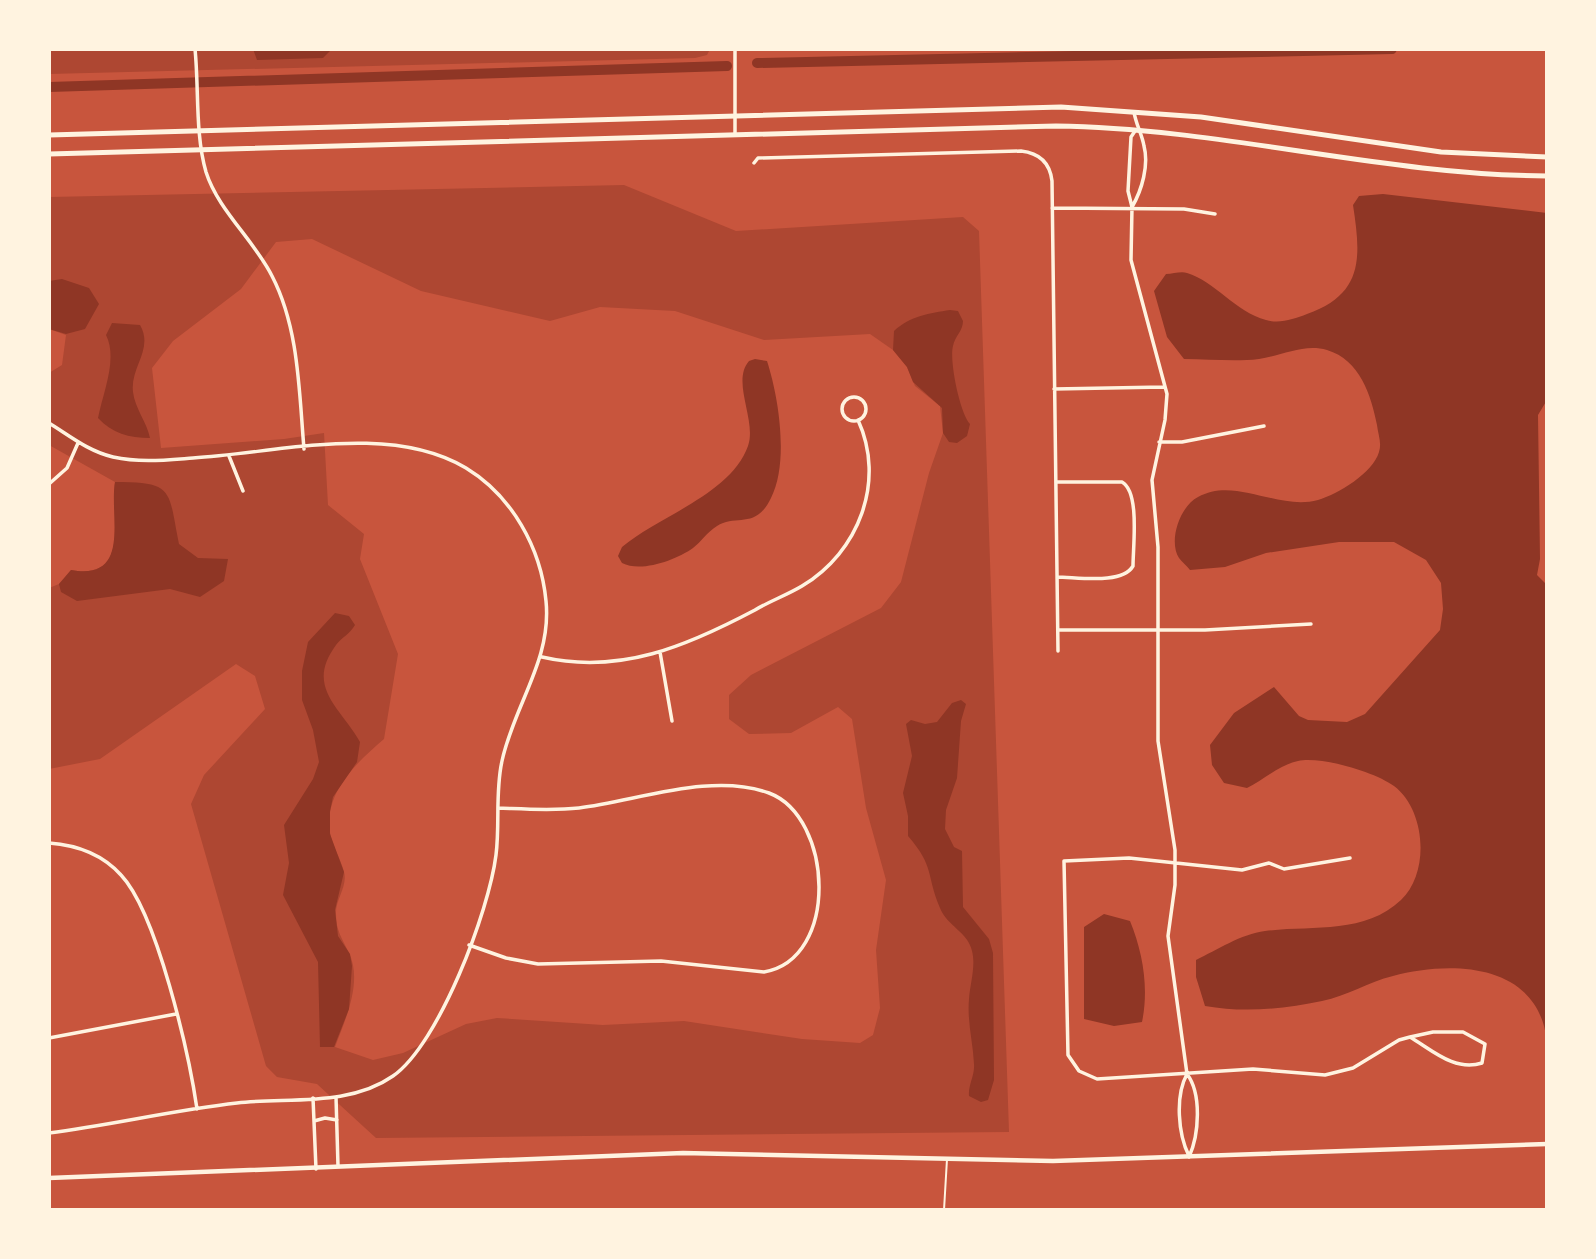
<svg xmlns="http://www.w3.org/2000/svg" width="1596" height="1259" font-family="Georgia,serif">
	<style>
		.green { fill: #ae4732; fill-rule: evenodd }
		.water { fill: #8f3625 }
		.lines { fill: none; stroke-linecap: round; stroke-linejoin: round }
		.canal { stroke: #8f3625; stroke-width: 10 }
		.service { stroke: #fff3e0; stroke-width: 2 }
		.minor { stroke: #fff3e0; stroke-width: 3.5 }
		.tertiary { stroke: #fff3e0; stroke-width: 4.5 }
		.secondary { stroke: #fff3e0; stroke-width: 5 }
	</style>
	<rect width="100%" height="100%" fill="#c8553d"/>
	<path class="green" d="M 49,49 L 710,49 L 707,55 L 695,58 L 49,74 Z
		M 624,185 L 736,231 L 963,217 L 979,231 L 1009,1132 L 376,1138 L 317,1084 L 277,1077 L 266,1066 L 191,804 L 204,775 L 265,709 L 255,676 L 236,664 L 100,759 L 49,769 L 49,588 L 59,584 L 71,570 C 132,581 110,517 115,482 L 49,445 L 49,373 L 62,365 L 66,335 L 49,329 L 49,197 ZM 312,239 L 421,291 L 550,321 L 600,307 L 675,311 L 764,340 L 870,334 L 893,350 L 907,367 L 915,386 L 940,406 L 943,433 L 929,473 L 901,582 L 881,608 L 751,675 L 729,695 L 729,719 L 749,734 L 791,733 L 838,707 L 852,719 L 866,808 L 886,880 L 876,950 L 880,1008 L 873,1035 L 860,1043 L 802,1039 L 684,1021 L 603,1025 L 497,1018 L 466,1024 L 403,1053 L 373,1060 L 335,1047 C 345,1020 363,982 349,953 C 342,938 336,931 336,914 C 335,900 348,886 344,872 C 341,860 334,849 331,837 C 321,795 356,763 384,739 L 398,654 L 360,559 L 364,534 L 328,505 L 324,433 L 284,439 L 161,448 L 152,368 L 173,341 L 241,289 L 276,242 Z"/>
	<path class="water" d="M 253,49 L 331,49 L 331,50 L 323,58 L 257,60 Z
		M 1383,194 L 1547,213 L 1547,400 L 1538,415 L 1540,559 L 1537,575 L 1547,585 L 1547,1064 C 1546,1052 1547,1037 1544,1026 C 1526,961 1445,962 1393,976 C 1368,982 1347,996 1322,1001 C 1283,1009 1244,1013 1205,1006 L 1196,977 L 1196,960 C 1217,950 1241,934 1265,931 C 1311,925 1364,935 1401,900 C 1430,873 1426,810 1394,786 C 1375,772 1321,756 1298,761 C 1281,764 1263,780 1247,788 L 1224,783 L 1212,765 L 1210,745 L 1234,713 L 1274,687 L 1299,716 L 1308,720 L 1347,722 L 1365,714 L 1440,630 L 1443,609 L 1441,583 L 1426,560 L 1394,542 L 1339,542 L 1266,553 L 1225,567 L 1190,570 C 1187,566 1182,562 1179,558 C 1168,541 1180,506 1198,497 C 1235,476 1278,511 1318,500 C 1338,494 1373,473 1379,452 C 1382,443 1378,434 1377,425 C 1371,395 1360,360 1327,350 C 1304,343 1281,356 1259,359 C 1235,362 1209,359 1184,359 L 1167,337 L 1154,291 L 1166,274 C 1173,274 1181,271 1187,273 C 1214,281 1236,312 1266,320 C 1280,324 1294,319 1307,314 C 1364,294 1361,257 1353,205 L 1359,196 Z
		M 62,279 L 89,288 L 99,304 L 85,329 L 66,334 L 49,329 L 49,281 Z
		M 950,310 L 958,311 L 963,321 C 963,331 955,336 953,346 C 949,360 960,414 970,424 L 967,436 L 957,443 L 949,442 L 943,433 L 942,408 L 913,382 L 907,367 L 893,350 L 894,331 C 910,316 930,313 950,310 Z
		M 112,323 L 140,325 C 154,349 130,367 133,392 C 135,409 147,422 150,438 C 129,438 112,433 98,418 C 103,392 118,359 106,335 Z
		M 755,359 L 767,361 C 779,398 789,463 771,498 C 756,530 736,514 717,526 C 707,532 701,542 693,548 C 676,560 641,573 622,563 L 618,556 L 622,547 C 659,516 731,494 748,446 C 757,420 731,382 749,361 Z
		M 115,482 C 175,482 168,490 179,544 L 198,558 L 228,559 L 224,581 L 200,597 L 170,589 L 77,601 L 61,592 L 59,584 L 71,570 C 132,581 109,516 115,482 Z
		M 335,613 L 349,616 L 355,625 C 350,634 342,637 336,645 C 305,687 340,707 360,742 L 357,762 L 333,797 L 330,811 L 330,834 L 344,872 L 335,910 L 338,936 L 350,954 L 352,966 L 349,1009 L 334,1047 L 320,1047 L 318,962 L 283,895 L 289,863 L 284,825 L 313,779 L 319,762 L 313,730 L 302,700 L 302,671 L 308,642 Z
		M 961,700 L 966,704 L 961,721 L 957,778 L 946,810 L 945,829 L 954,847 L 962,851 L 963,907 L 989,939 L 993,953 L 994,1080 L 988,1100 L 981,1102 L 969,1096 C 968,1085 975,1075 974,1064 C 973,1042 967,1022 969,999 C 970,984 976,966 972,951 C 968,932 947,926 940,908 C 926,875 935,867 908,836 L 908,816 L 903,793 L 912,756 L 906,724 L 911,720 L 925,724 L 937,722 L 952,703 Z
		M 1104,914 L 1130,921 C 1143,953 1149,988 1142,1022 L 1114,1026 L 1084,1019 L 1084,927 Z"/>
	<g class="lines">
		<path class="canal" d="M 757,63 L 1392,49
			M 49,87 L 727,66"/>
		<path class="service" d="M 944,1210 L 947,1159"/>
		<path class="minor" d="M 195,49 C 199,88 195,134 206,172 C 218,210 254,240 272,276 C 299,328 299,391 304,449
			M 735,49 L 735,134
			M 1135,131 L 1131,137 L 1128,191 L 1132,207 L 1131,260 L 1167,394 L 1165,420 L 1152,480 L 1158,547 L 1158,741 L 1175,850 L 1175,885 L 1168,936 L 1187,1074 C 1202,1094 1199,1135 1189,1157
			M 754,163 L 758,158 L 1021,151 C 1039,153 1050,163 1052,181 L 1058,651
			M 1132,207 C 1142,190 1149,165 1144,146 C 1142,134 1136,125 1134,112
			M 1052,208 L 1184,209 L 1215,214
			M 1054,389 L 1164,387
			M842 409a12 12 0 1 1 24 0a12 12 0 1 1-24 0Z
			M 49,423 C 70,436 88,451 113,457 C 140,463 166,460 193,458 C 278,453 389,422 466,468 C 512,496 541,548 546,601 C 552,660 514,705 502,761 C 495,792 500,824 496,855 C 489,911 439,1044 393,1076 C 349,1107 288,1097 237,1103 C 174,1110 112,1125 49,1133
			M 1159,442 L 1182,442 L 1264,426
			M 229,456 L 243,491
			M 1056,482 L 1122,482 C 1140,492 1133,546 1133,566 C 1122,585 1077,577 1057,577
			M 49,484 L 67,468 L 78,443
			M 1058,630 L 1205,630 L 1311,624
			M 660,652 L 672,721
			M 542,657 C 620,675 687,646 755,610 C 770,601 787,595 802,586 C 859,552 886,481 858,420
			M 49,843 C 77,845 102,854 121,875 C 157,913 189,1054 197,1109
			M 1350,858 L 1284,869 L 1269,863 L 1242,870 L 1129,858 L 1064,861 L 1068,1055 L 1079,1071 L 1097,1079 L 1253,1069 L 1325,1075 L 1353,1068 L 1399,1040 L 1410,1037
			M 469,945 L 506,958 L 538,964 L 661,961 L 764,972 C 840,959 833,817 769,793 C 711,772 637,801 579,808 C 552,811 525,809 498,808
			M 1433,1032 L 1463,1032 L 1485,1044 L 1482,1063 C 1455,1072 1432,1050 1410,1037 Z
			M 49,1038 L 176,1014
			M 1187,1074 C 1175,1096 1178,1134 1189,1156
			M 336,1097 L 338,1166
			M 313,1098 L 316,1169
			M 314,1121 L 325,1118 L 337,1120"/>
		<path class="tertiary" d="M 49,1178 L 683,1153 L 1053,1161 L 1547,1144"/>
		<path class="secondary" d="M 49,135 L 1061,107 L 1201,117 L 1441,152 L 1547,157
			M 49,154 L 1056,126 C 1221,128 1382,175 1547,176"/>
	</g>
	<rect width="1596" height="1259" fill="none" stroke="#fff3e0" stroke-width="102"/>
</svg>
